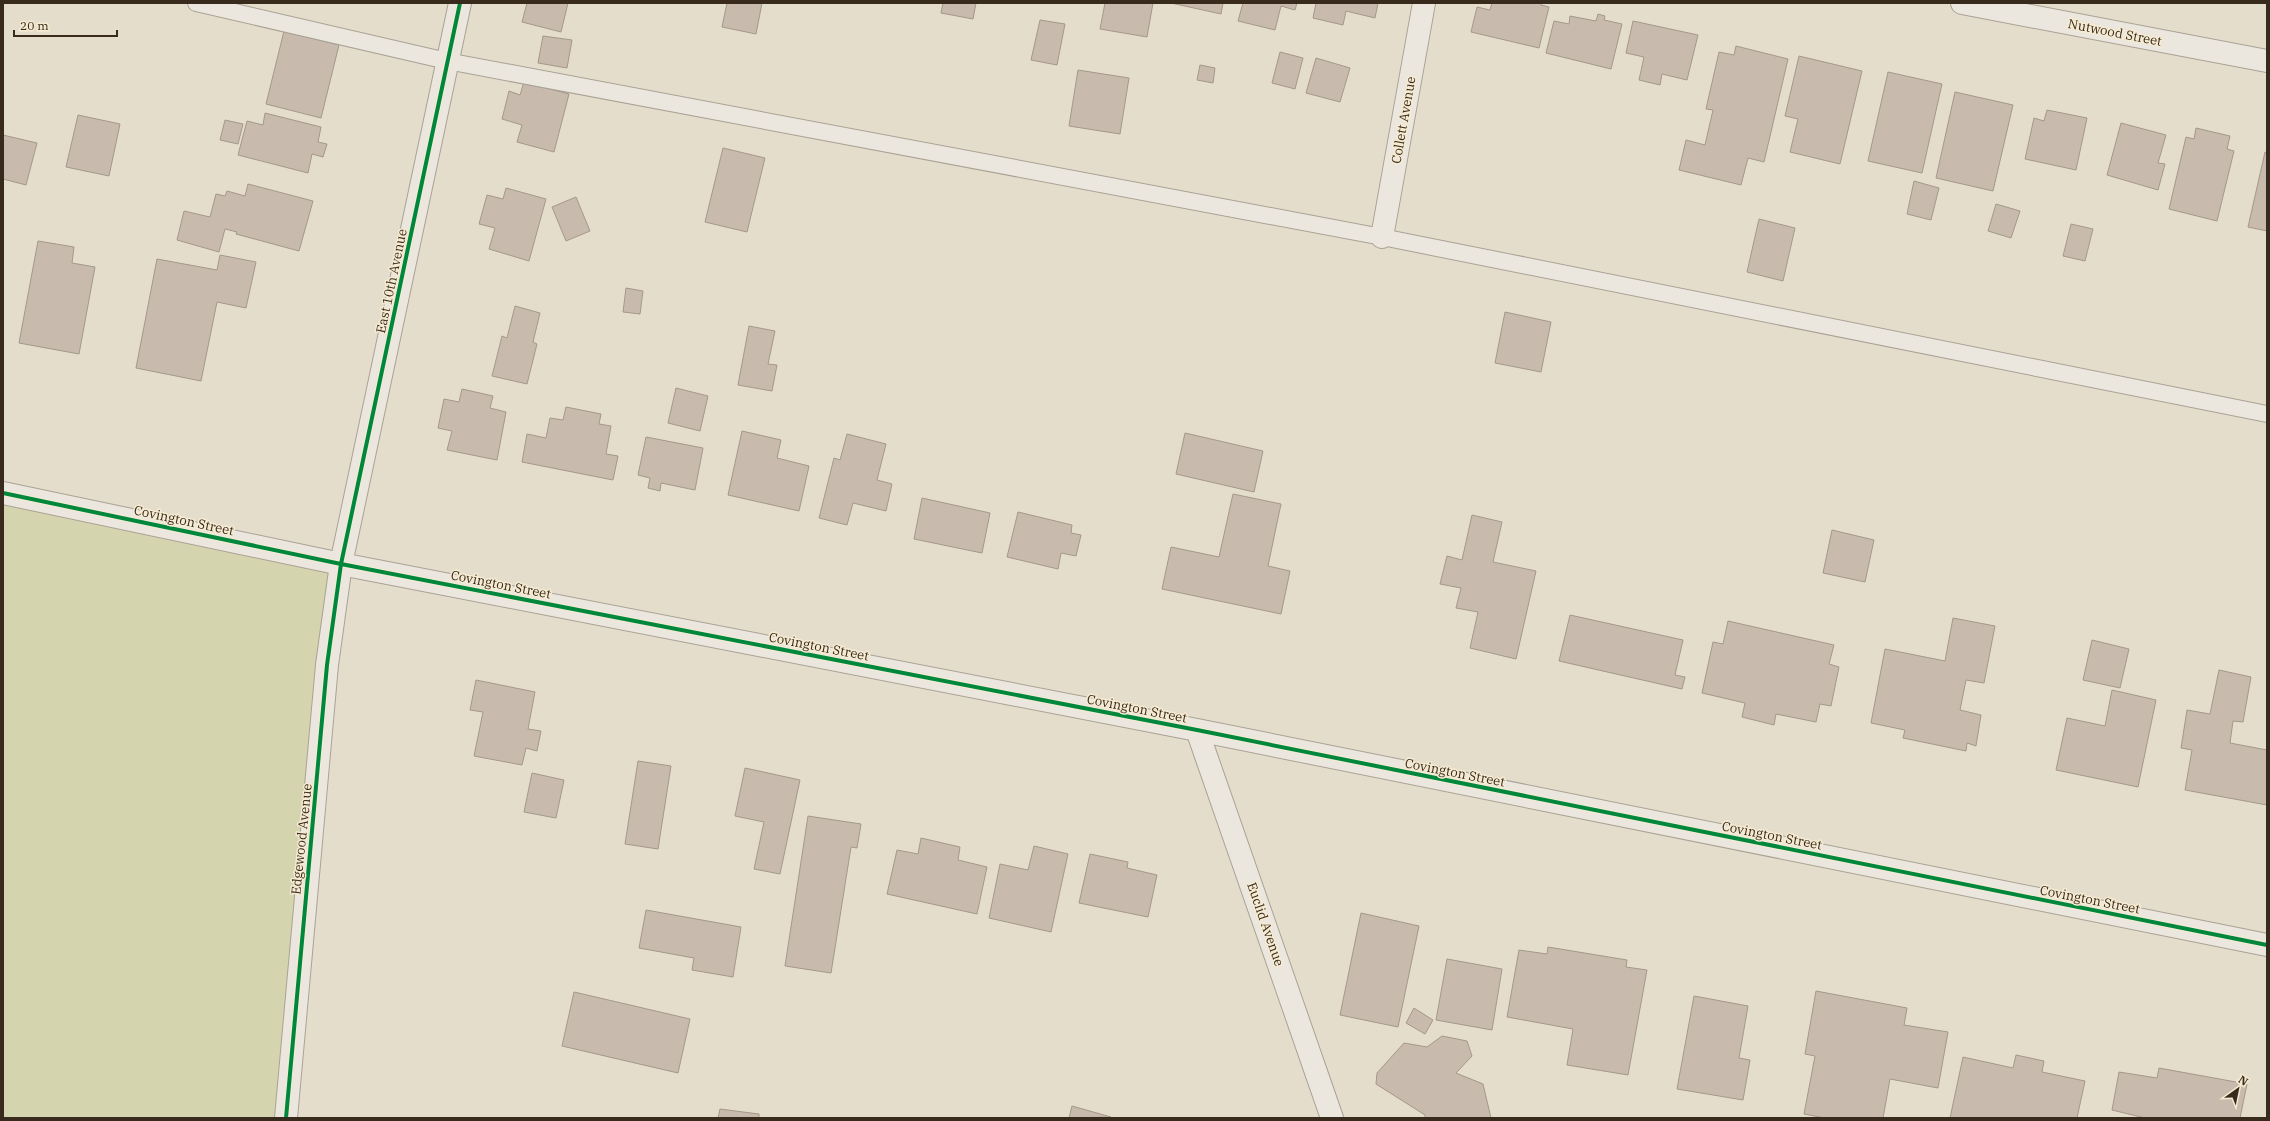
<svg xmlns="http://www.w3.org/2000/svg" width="2270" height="1121" font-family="'IBM Plex Serif',serif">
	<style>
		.green { fill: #d4d4ae }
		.building { fill: #c8bbad; stroke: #a4988b }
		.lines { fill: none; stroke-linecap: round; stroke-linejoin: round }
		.lane-casing { stroke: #a9a295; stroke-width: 18 }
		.street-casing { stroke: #a9a295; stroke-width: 24 }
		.lane { stroke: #ece7de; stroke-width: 16 }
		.street { stroke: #ece7de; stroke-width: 22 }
		.cycleway-casing { stroke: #f6ebd1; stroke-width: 6 }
		.cycleway { stroke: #00873e; stroke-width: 4 }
		.labels { text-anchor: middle; stroke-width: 3; stroke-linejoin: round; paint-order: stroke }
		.street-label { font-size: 13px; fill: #382a1d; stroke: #f6ebd1 }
	</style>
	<rect width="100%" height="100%" fill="#e4ddcc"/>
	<path class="green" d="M 3,495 L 341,564 L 283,1118 L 3,1118 Z"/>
	<path class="building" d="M 527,3 L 568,3 L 561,32 L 522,22 Z
		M 727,3 L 762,3 L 756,34 L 722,27 Z
		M 943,3 L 976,3 L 973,19 L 941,13 Z
		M 1105,3 L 1153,3 L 1147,37 L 1100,29 Z
		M 1171,3 L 1223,3 L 1221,14 Z
		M 1243,3 L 1297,3 L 1295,10 L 1281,6 L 1275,30 L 1238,21 Z
		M 1316,3 L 1378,3 L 1375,18 L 1346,11 L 1343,25 L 1313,18 Z
		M 1492,3 L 1542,3 L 1541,5 L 1549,7 L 1539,48 L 1471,32 L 1477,7 L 1490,10 Z
		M 1598,14 L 1605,16 L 1604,20 L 1622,24 L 1611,69 L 1546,53 L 1554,21 L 1569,24 L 1570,16 L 1596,21 Z
		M 1040,20 L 1065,24 L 1057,65 L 1031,60 Z
		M 1633,21 L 1698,35 L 1687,80 L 1662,74 L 1660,85 L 1639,80 L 1644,57 L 1626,53 Z
		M 284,31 L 339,45 L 321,118 L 266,104 Z
		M 543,36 L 572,40 L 567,68 L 538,63 Z
		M 1736,46 L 1788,59 L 1764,162 L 1748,158 L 1741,185 L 1679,170 L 1686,140 L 1705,145 L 1713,110 L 1706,109 L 1719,52 L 1734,55 Z
		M 1280,52 L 1303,58 L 1295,89 L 1272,83 Z
		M 1799,56 L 1862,71 L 1840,164 L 1790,152 L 1798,119 L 1785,116 Z
		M 1316,58 L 1350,68 L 1340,102 L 1306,93 Z
		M 1200,65 L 1215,68 L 1213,83 L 1197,80 Z
		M 1078,70 L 1129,78 L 1120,134 L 1069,126 Z
		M 1888,72 L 1942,84 L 1922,173 L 1868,161 Z
		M 524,82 L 569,94 L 554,152 L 517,142 L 522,125 L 502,119 L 509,91 L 520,95 Z
		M 1955,92 L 2013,105 L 1993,191 L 1936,178 Z
		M 2047,110 L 2087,118 L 2076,170 L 2025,159 L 2034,118 L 2044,121 Z
		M 265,113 L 321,127 L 318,142 L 327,144 L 323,157 L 312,154 L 308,173 L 238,155 L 247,121 L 263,125 Z
		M 78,115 L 120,124 L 109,176 L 66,167 Z
		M 225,120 L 243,124 L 238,144 L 220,140 Z
		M 2121,123 L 2166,135 L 2158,163 L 2165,164 L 2158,190 L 2107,175 Z
		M 2196,128 L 2230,136 L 2227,149 L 2234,151 L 2217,221 L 2169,209 L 2186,137 L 2194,139 Z
		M 3,135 L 37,143 L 26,185 L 3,179 Z
		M 723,148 L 765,158 L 747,232 L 705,222 Z
		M 2265,152 L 2267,153 L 2267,231 L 2248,227 Z
		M 1914,181 L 1939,188 L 1931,220 L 1907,214 Z
		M 248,184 L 313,201 L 299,251 L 236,234 L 237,232 L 225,229 L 219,252 L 177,240 L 184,211 L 210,217 L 216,194 L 225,196 L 227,191 L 245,196 Z
		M 506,188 L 546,199 L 529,261 L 489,249 L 495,228 L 479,224 L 487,195 L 503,199 Z
		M 576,197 L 590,231 L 566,241 L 552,207 Z
		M 1996,204 L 2020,211 L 2011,238 L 1988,231 Z
		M 1759,219 L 1795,228 L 1783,281 L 1747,272 Z
		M 2071,224 L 2093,229 L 2085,261 L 2063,256 Z
		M 38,241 L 74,247 L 72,263 L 95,267 L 79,354 L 19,343 Z
		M 220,255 L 256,262 L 246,308 L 217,302 L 201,381 L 136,368 L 157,259 L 217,270 Z
		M 626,288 L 643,291 L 640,314 L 623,312 Z
		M 515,306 L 540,313 L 533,342 L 537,344 L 527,384 L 492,376 L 502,336 L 507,338 Z
		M 1505,312 L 1551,322 L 1541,372 L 1495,363 Z
		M 749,326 L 775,331 L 768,364 L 777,365 L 772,391 L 738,385 Z
		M 676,388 L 708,396 L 700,431 L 668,423 Z
		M 462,389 L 493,396 L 490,408 L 506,412 L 497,460 L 447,450 L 452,431 L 438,428 L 444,399 L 459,402 Z
		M 566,407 L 601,414 L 599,424 L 611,426 L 606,454 L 618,456 L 613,480 L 522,462 L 527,434 L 546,438 L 550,418 L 563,420 Z
		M 742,431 L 781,440 L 777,458 L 809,466 L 799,511 L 728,495 Z
		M 1185,433 L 1263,451 L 1254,492 L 1176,474 Z
		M 847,434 L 886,444 L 877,480 L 892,484 L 886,511 L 853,503 L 847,525 L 819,518 L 834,458 L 840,460 Z
		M 646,437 L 703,448 L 695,490 L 661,483 L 660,491 L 648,488 L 650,478 L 638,475 Z
		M 1233,494 L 1281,504 L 1268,566 L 1290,571 L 1281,614 L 1162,589 L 1171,547 L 1219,557 Z
		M 922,498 L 990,513 L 982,553 L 914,539 Z
		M 1018,512 L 1072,525 L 1071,533 L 1081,535 L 1076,556 L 1061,553 L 1058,569 L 1007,557 Z
		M 1472,515 L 1502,522 L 1493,562 L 1536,571 L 1516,659 L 1470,648 L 1478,612 L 1456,608 L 1461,588 L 1440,584 L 1447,556 L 1462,560 Z
		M 1832,530 L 1874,540 L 1865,582 L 1823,573 Z
		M 1570,615 L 1683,640 L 1675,675 L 1685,677 L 1682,689 L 1559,661 Z
		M 1953,618 L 1995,626 L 1984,683 L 1966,680 L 1960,710 L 1981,715 L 1976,746 L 1967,743 L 1966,751 L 1903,738 L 1905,730 L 1871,723 L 1885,649 L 1945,661 Z
		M 1728,621 L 1834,645 L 1829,664 L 1839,667 L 1831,706 L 1820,704 L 1816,722 L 1776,714 L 1774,725 L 1742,717 L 1745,703 L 1702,693 L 1713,642 L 1723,644 Z
		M 2092,640 L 2129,649 L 2120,688 L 2083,680 Z
		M 2219,670 L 2251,677 L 2243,722 L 2233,721 L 2230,743 L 2267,750 L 2267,805 L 2185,790 L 2192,750 L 2181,748 L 2187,710 L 2210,714 Z
		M 476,680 L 535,692 L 528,729 L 541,731 L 537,751 L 526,748 L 522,765 L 474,756 L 483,712 L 470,710 Z
		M 2112,690 L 2156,700 L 2138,787 L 2056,770 L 2067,718 L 2105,726 Z
		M 638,761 L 671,766 L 658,849 L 625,844 Z
		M 745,768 L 800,780 L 780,874 L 754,869 L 764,822 L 735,816 Z
		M 532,773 L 564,780 L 556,818 L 524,812 Z
		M 808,816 L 861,824 L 857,848 L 851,847 L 831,973 L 785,966 Z
		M 921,838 L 960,847 L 958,860 L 987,867 L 977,914 L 887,894 L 897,850 L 918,854 Z
		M 1034,846 L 1068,854 L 1051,932 L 989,918 L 1000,864 L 1028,870 Z
		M 1090,854 L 1128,862 L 1127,868 L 1157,875 L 1148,917 L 1079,903 Z
		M 646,910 L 741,927 L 733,977 L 692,970 L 694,958 L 639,948 Z
		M 1361,913 L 1419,926 L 1398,1027 L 1340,1015 Z
		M 1548,947 L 1627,960 L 1626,967 L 1647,970 L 1628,1075 L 1567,1065 L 1573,1029 L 1507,1017 L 1519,950 L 1547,954 Z
		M 1447,959 L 1502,969 L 1492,1030 L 1436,1020 Z
		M 1816,991 L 1907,1008 L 1904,1025 L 1948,1032 L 1938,1088 L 1890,1079 L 1883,1118 L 1825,1118 L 1804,1114 L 1815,1056 L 1805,1054 Z
		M 574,992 L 690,1019 L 678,1073 L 562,1046 Z
		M 1694,996 L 1748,1006 L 1739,1058 L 1750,1060 L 1743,1100 L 1677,1089 Z
		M 1414,1008 L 1433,1020 L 1425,1034 L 1406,1023 Z
		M 1442,1036 L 1467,1041 L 1472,1056 L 1456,1073 L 1483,1084 L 1491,1118 L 1425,1118 L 1425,1115 L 1376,1084 L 1377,1073 L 1404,1043 L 1427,1047 Z
		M 2016,1055 L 2044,1061 L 2042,1072 L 2085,1081 L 2077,1118 L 1950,1118 L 1963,1057 L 2013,1068 Z
		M 2159,1068 L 2247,1084 L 2240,1118 L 2145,1118 L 2112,1110 L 2119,1072 L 2157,1078 Z
		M 1072,1106 L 1111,1117 L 1069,1118 Z
		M 720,1109 L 759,1114 L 759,1118 L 718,1118 Z"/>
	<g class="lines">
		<g class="lane-casing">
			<path id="lane" d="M 196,3 L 447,61 L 1382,237 L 2267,414"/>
		</g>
		<g class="street-casing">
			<path id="street" d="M 1962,3 L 2267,61
				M 1382,237 L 1424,3
				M 3,493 L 341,564 L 1197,730 L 2267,945
				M 1197,730 L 1332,1118
				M 286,1118 L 327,665 L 341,564 L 460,3"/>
		</g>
		<use href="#lane" class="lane"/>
		<use href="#street" class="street"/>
		<g class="cycleway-casing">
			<path id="cycleway" d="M 3,493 L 341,564 L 1197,730 L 2267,945
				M 286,1118 L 327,665 L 341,564 L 460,3"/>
		</g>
		<use href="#cycleway" class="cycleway"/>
	</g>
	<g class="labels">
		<g class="street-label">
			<text transform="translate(2115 32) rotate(11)" y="5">Nutwood Street</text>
			<text transform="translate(1403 120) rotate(-80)" y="5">Collett Avenue</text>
			<text transform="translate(391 281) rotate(-78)" y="5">East 10th Avenue</text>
			<text transform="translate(184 520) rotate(12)" y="5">Covington Street</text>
			<text transform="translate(501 584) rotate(11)" y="5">Covington Street</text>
			<text transform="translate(819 646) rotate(11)" y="5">Covington Street</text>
			<text transform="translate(1137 708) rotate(11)" y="5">Covington Street</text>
			<text transform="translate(1455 772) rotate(11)" y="5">Covington Street</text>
			<text transform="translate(1772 835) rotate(11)" y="5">Covington Street</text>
			<text transform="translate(301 839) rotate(-84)" y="5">Edgewood Avenue</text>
			<text transform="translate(2090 899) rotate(11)" y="5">Covington Street</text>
			<text transform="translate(1266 924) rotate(71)" y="5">Euclid Avenue</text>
		</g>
	</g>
	<rect width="2270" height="1121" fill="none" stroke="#382a1d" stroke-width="8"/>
	<g transform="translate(2238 1089) rotate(33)" stroke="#f6ebd1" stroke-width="3" paint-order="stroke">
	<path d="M0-3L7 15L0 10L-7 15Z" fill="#382a1d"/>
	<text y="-6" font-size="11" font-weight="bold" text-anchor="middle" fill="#382a1d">N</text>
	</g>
	<path d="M14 30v6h103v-6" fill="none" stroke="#382a1d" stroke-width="2"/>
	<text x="20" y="30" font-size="12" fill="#382a1d" stroke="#f6ebd1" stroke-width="3" paint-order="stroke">20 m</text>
</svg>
